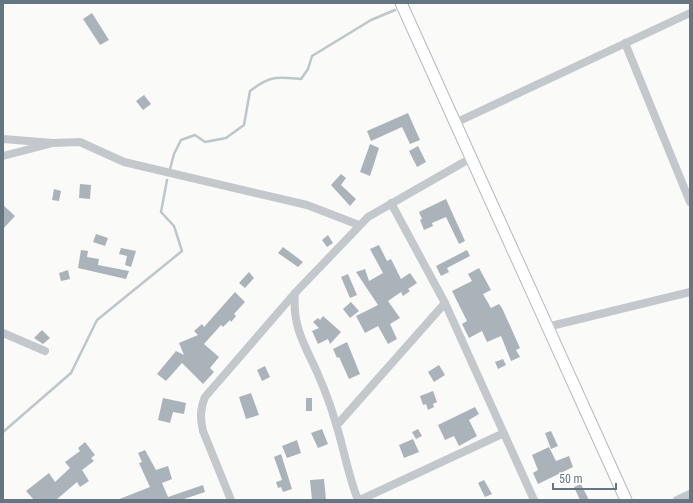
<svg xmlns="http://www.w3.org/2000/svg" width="693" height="503" font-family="'Roboto Condensed',sans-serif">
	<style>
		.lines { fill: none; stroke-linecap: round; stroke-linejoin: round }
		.stream { stroke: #bbc7cb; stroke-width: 2.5 }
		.building { fill: #aab3b9 }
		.secondary-casing { stroke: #b3babf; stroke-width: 13 }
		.street { stroke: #c3c8cc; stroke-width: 8 }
		.secondary { stroke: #fff; stroke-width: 11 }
	</style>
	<rect width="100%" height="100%" fill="#fafaf8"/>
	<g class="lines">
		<path class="stream" d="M 170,169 L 174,154 L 181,140 L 195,135 L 205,142 L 226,138 L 244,125 L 250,91 C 271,75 277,77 301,79 L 308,69 L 312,56 L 371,20 L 395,10
			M 3,432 L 71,373 L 97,320 L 182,251 L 174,226 L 161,212 L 167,180"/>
	</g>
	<path class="building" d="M 92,13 L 109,40 L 100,45 L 83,19 Z
		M 144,95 L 151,104 L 143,110 L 136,101 Z
		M 408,113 L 420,140 L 410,144 L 402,127 L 371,141 L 367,131 Z
		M 370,144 L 379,148 L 370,176 L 360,172 Z
		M 418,146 L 426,162 L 417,167 L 409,151 Z
		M 341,174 L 346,178 L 341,185 L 356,199 L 350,206 L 331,185 Z
		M 80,184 L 91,185 L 90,199 L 79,198 Z
		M 54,189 L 61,191 L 59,201 L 52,200 Z
		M 446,199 L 465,241 L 459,244 L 446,217 L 432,223 L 433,226 L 424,230 L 420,220 L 422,219 L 419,212 Z
		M 3,205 L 15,216 L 3,229 Z
		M 96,234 L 108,238 L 105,246 L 93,242 Z
		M 328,235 L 333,243 L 327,247 L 322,240 Z
		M 379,245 L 387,261 L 391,259 L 401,279 L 410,273 L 417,283 L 408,289 L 410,291 L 403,296 L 401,292 L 388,301 L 400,318 L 390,324 L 397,339 L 388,344 L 378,326 L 365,333 L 356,316 L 378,305 L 356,272 L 365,269 L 369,281 L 383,273 L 370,249 Z
		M 283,247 L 303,262 L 298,267 L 278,253 Z
		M 121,248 L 136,251 L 131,267 L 125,265 L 127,256 L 119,254 Z
		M 81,250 L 88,251 L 87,257 L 99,259 L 98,265 L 129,271 L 126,279 L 78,268 Z
		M 467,250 L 470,256 L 447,268 L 449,272 L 441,276 L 436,266 Z
		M 479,268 L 491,290 L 483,294 L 491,308 L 499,304 L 502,308 L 520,348 L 516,350 L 520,357 L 511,361 L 501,336 L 487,342 L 482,331 L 469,338 L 462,324 L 467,321 L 452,291 L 472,281 L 468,274 Z
		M 68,270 L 70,279 L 61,281 L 59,273 Z
		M 249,272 L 254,278 L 245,288 L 239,283 Z
		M 348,274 L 357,295 L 350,298 L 341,277 Z
		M 235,292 L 245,302 L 234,314 L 236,316 L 231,322 L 230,320 L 223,327 L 221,325 L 204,344 L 219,357 L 210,368 L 214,372 L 203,384 L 182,363 L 166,381 L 157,374 L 176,351 L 184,355 L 179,343 L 198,335 L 194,331 L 202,324 L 204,327 Z
		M 351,302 L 359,311 L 350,318 L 343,309 Z
		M 323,316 L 341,332 L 330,344 L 328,339 L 318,344 L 312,331 L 319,328 L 313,322 L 318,318 L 320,320 Z
		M 42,330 L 50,338 L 43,344 L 34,338 Z
		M 347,342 L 360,374 L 349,379 L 339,357 L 337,358 L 333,349 Z
		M 503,359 L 506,365 L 498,369 L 495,362 Z
		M 439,365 L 445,375 L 434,382 L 428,372 Z
		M 265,366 L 270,377 L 262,381 L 257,370 Z
		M 433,391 L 437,402 L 433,404 L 434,407 L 428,410 L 426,404 L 423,405 L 420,396 Z
		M 251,393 L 259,415 L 246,419 L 239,397 Z
		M 163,398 L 186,403 L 184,414 L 173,412 L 170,423 L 158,420 Z
		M 306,398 L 312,398 L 312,411 L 306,411 Z
		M 475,407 L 479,414 L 469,420 L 477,436 L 459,446 L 454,436 L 445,440 L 438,425 Z
		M 322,429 L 328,444 L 318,448 L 311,433 Z
		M 418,429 L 422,436 L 416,439 L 412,432 Z
		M 551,431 L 558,446 L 551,449 L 545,433 Z
		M 413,439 L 419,452 L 404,458 L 399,445 Z
		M 297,440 L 301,453 L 287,458 L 282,446 Z
		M 85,442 L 95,455 L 91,458 L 94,461 L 82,470 L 89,481 L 80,487 L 77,482 L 56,500 L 34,500 L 26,491 L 49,473 L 55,482 L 70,468 L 65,462 L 80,451 L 78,448 Z
		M 549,447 L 556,461 L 569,456 L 573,467 L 538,484 L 533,473 L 538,470 L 532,455 Z
		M 145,450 L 156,470 L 168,466 L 172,479 L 162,483 L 168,497 L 203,485 L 205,492 L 181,500 L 117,500 L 150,487 L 139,463 L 142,462 L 138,453 Z
		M 281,454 L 292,489 L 283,492 L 281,487 L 278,488 L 276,482 L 282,480 L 274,457 Z
		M 324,479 L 326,500 L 312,500 L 310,480 Z
		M 484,480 L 492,494 L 485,497 L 478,483 Z
		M 581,484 L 589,500 L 580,500 L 574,487 Z"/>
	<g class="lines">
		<g class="secondary-casing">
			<path id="secondary" d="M 401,3 L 626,500"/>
		</g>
		<path class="street" d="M 625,43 L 690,202
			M 455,123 L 690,13
			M 3,139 L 53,143 L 80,142 L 124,162 L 307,205 L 359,225
			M 3,156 L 49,144
			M 391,203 L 445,303 L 534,500
			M 295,293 C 292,325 304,344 317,372 C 324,388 331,406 336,424 C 344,449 348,475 358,500
			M 547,327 L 690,292
			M 3,333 L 45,351
			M 337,425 L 445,303
			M 231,500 L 203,431 C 200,418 200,409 205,397 L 295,293 L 368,217 L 471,158
			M 360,500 L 504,433
			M 677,500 L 690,494"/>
		<use href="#secondary" class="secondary"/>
	</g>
	<rect width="693" height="503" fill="none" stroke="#657683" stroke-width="8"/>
	<path d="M553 483v6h63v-6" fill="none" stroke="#657683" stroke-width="2"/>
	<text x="559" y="483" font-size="12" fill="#657683" stroke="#ffffff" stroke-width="3" paint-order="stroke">50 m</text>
</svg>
